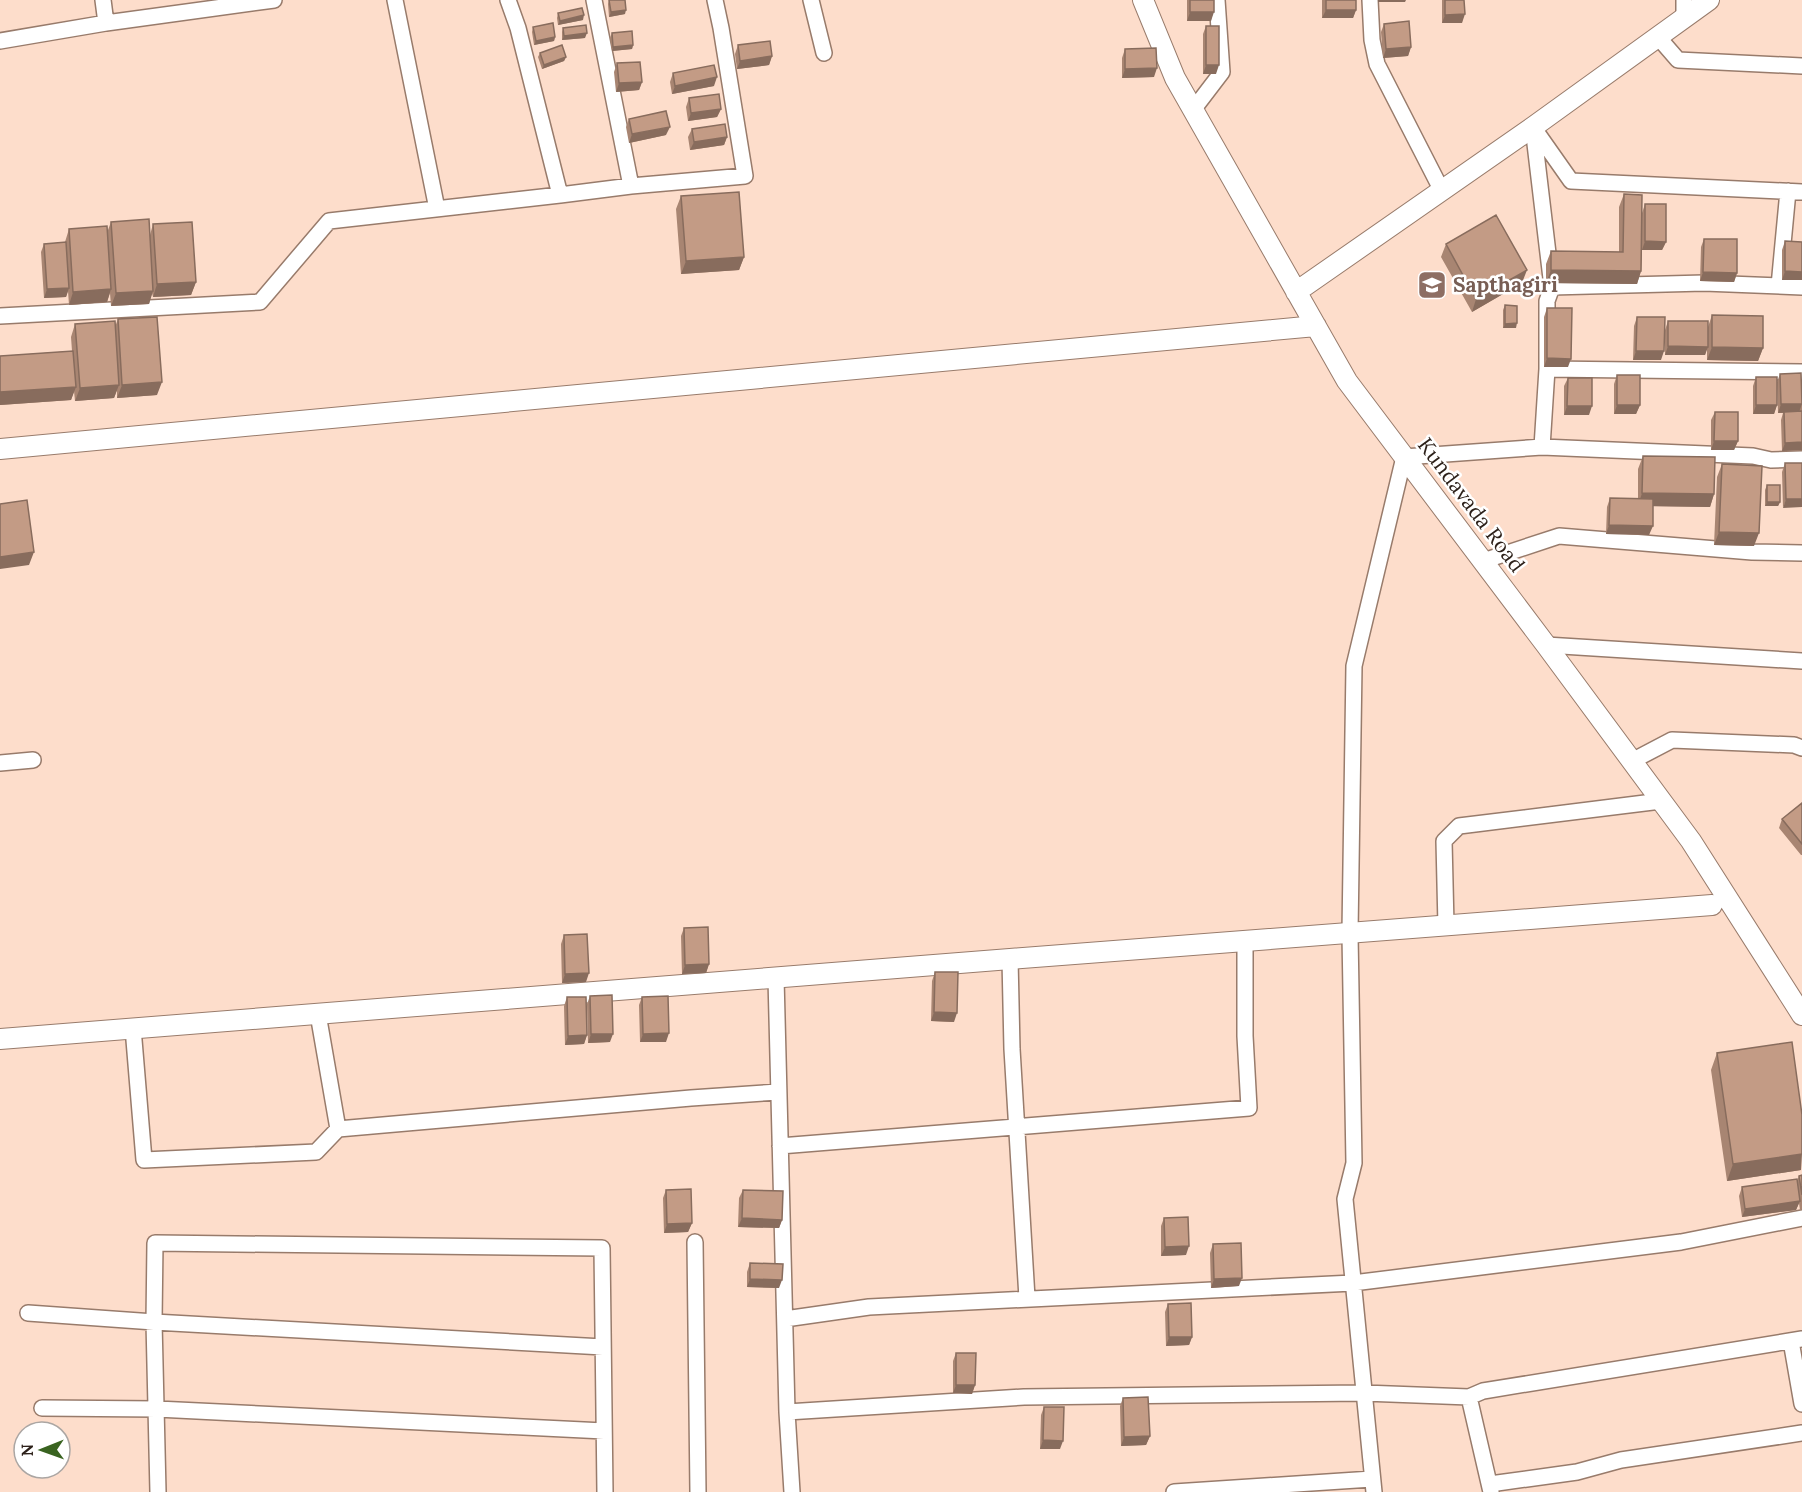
<svg xmlns="http://www.w3.org/2000/svg" width="1802" height="1492" font-family="Lora,serif">
	<style>
		.lines { fill: none; stroke-linecap: round; stroke-linejoin: round }
		.minor-casing { stroke: #987b6b; stroke-width: 18 }
		.tertiary-casing { stroke: #987b6b; stroke-width: 22 }
		.minor { stroke: #fff; stroke-width: 15 }
		.tertiary { stroke: #fff; stroke-width: 20 }
		.wall { fill: #a88572 }
		.shaded-wall { fill: #886c5d }
		.building { fill: #c39b85; stroke: #886c5d; stroke-width: 1.5 }
		.labels { text-anchor: middle; stroke-width: 5; stroke-linejoin: round; paint-order: stroke }
		.education-label { font-size: 21px; font-weight: bold; fill: #785e54; stroke: #fff; text-anchor: start }
		.street-label { font-size: 21px; fill: #2d211a; stroke: #fff }
	</style>
	<rect width="100%" height="100%" fill="#fdddcb"/>
	<g class="lines">
		<g class="minor-casing">
			<path id="minor" d="M 103,0 L 106,23
				M 395,0 L 437,209
				M 508,0 L 518,28 L 560,195 L 631,186
				M 594,0 L 631,186 L 745,176 L 721,28 L 715,0
				M 811,0 L 824,53
				M 1370,0 L 1372,40 L 1377,64 L 1442,191
				M 1684,0 L 1684,18
				M 1658,37 L 1678,60 L 1802,66
				M 0,41 L 106,23 L 274,0
				M 1193,110 L 1222,72 L 1217,0
				M 1779,286 L 1788,191
				M 1552,287 L 1704,283 L 1802,287
				M 0,316 L 260,302 L 329,221 L 560,195
				M 1547,369 L 1802,372
				M 1542,447 L 1547,369 L 1547,301 L 1552,287 L 1533,127 L 1571,181 L 1802,192
				M 1483,561 L 1559,536 L 1752,552 L 1802,553
				M 1546,645 L 1802,661
				M 1632,761 L 1672,740 L 1794,745 L 1802,748
				M 0,763 L 33,760
				M 1446,926 L 1444,841 L 1459,826 L 1661,801
				M 1010,959 L 1012,1049 L 1027,1298
				M 776,978 L 787,1412 L 792,1492
				M 318,1014 L 338,1129
				M 133,1028 L 144,1160 L 316,1152 L 338,1129 L 691,1098 L 778,1092
				M 780,1146 L 1249,1108 L 1245,1036 L 1245,942
				M 695,1242 L 698,1492
				M 28,1313 L 154,1322 L 603,1347
				M 785,1319 L 869,1307 L 1353,1283 L 1681,1242 L 1802,1218
				M 1791,1341 L 1802,1404
				M 1469,1397 L 1491,1492
				M 42,1408 L 157,1409 L 604,1431
				M 787,1412 L 1024,1397 L 1364,1393 L 1469,1397 L 1483,1391 L 1802,1339
				M 1490,1484 L 1577,1472 L 1621,1460 L 1802,1433
				M 158,1492 L 154,1322 L 155,1243 L 602,1248 L 605,1492
				M 1174,1492 L 1372,1479
				M 1374,1492 L 1345,1199 L 1354,1163 L 1350,935 L 1348,934 L 1350,932 L 1354,666 L 1404,457 L 1542,447 L 1753,456 L 1771,460 L 1802,459"/>
		</g>
		<g class="tertiary-casing">
			<path id="tertiary" d="M 1143,0 L 1175,78 L 1347,381 L 1546,645 L 1691,841 L 1802,1015
				M 1296,292 L 1533,127 L 1709,0
				M 0,449 L 1316,326
				M 0,1039 L 1010,959 L 1712,905"/>
		</g>
		<use href="#minor" class="minor"/>
		<use href="#tertiary" class="tertiary"/>
	</g>
	<path class="wall" d="M 609,0 L 625,14 L 609,17 L 608,4 Z
		M 1187,0 L 1214,0 L 1211,21 L 1187,21 Z
		M 1322,0 L 1356,0 L 1356,10 L 1353,18 L 1322,18 Z
		M 1442,0 L 1464,0 L 1462,23 L 1442,23 Z
		M 558,13 L 583,20 L 558,25 L 557,18 Z
		M 1384,24 L 1411,47 L 1408,56 L 1383,58 L 1381,32 Z
		M 1206,26 L 1216,74 L 1203,74 L 1203,34 Z
		M 533,27 L 555,37 L 554,41 L 534,45 L 532,32 Z
		M 563,28 L 585,38 L 562,40 L 562,32 Z
		M 612,33 L 633,45 L 632,49 L 612,51 L 610,38 Z
		M 738,45 L 772,56 L 769,65 L 737,69 L 735,54 Z
		M 1125,49 L 1154,77 L 1122,78 L 1122,58 Z
		M 540,53 L 566,57 L 564,61 L 542,69 L 538,57 Z
		M 617,63 L 642,82 L 639,90 L 616,92 L 614,72 Z
		M 673,73 L 714,86 L 672,94 L 670,82 Z
		M 689,98 L 721,109 L 717,117 L 688,121 L 686,107 Z
		M 629,119 L 666,135 L 629,143 L 626,127 Z
		M 692,129 L 727,137 L 724,145 L 690,150 L 688,137 Z
		M 1624,194 L 1642,213 L 1645,204 L 1666,242 L 1662,250 L 1642,250 L 1641,271 L 1637,284 L 1546,283 L 1546,264 L 1551,251 L 1619,252 L 1619,207 Z
		M 681,196 L 744,257 L 739,270 L 681,274 L 676,209 Z
		M 111,222 L 150,235 L 153,224 L 196,282 L 191,295 L 153,297 L 152,293 L 149,304 L 111,306 L 110,293 L 107,302 L 69,305 L 68,291 L 66,297 L 44,298 L 41,252 L 44,244 L 65,242 L 69,229 L 108,230 Z
		M 1704,239 L 1737,273 L 1734,282 L 1700,281 L 1701,247 Z
		M 1785,241 L 1802,242 L 1802,280 L 1782,280 L 1782,250 Z
		M 1446,244 L 1522,283 L 1472,312 L 1441,257 Z
		M 1505,305 L 1516,328 L 1503,328 L 1503,310 Z
		M 1547,308 L 1568,367 L 1544,367 L 1544,317 Z
		M 1712,315 L 1763,348 L 1758,361 L 1707,360 L 1707,347 L 1705,355 L 1665,355 L 1665,330 L 1668,321 L 1708,327 Z
		M 1637,317 L 1661,360 L 1633,360 L 1634,326 Z
		M 118,319 L 157,395 L 117,398 L 117,390 L 114,398 L 75,401 L 74,391 L 71,400 L 0,405 L 0,356 L 72,351 L 71,337 L 75,324 L 115,327 Z
		M 1780,374 L 1802,383 L 1802,382 L 1802,450 L 1782,451 L 1781,420 L 1783,413 L 1778,413 L 1777,382 Z
		M 1617,375 L 1640,405 L 1636,414 L 1614,414 L 1614,384 Z
		M 1756,377 L 1777,405 L 1774,414 L 1753,414 L 1753,386 Z
		M 1568,378 L 1589,415 L 1564,415 L 1564,386 Z
		M 1715,412 L 1738,441 L 1734,450 L 1711,450 L 1711,420 Z
		M 1643,456 L 1714,494 L 1710,507 L 1653,506 L 1649,535 L 1606,534 L 1607,507 L 1610,498 L 1638,499 L 1638,469 Z
		M 1785,463 L 1802,463 L 1783,508 L 1782,472 Z
		M 1722,464 L 1754,546 L 1714,545 L 1717,477 Z
		M 1767,485 L 1780,502 L 1778,506 L 1765,506 L 1765,490 Z
		M 1802,803 L 1802,855 L 1801,855 L 1779,828 L 1782,819 Z
		M 684,928 L 709,964 L 706,973 L 682,974 L 681,936 Z
		M 564,935 L 586,982 L 562,983 L 561,944 Z
		M 935,972 L 954,1022 L 931,1021 L 932,981 Z
		M 590,996 L 610,1042 L 588,1043 L 587,1004 Z
		M 567,997 L 587,1035 L 584,1044 L 565,1045 L 564,1006 Z
		M 642,997 L 666,1042 L 640,1042 L 639,1005 Z
		M 1717,1053 L 1801,1170 L 1727,1181 L 1711,1070 Z
		M 1802,1175 L 1802,1209 L 1800,1210 L 1799,1203 L 1796,1210 L 1742,1217 L 1739,1196 L 1742,1187 L 1797,1181 L 1799,1176 Z
		M 666,1190 L 692,1223 L 688,1232 L 664,1233 L 663,1198 Z
		M 743,1190 L 782,1220 L 779,1228 L 738,1227 L 739,1198 Z
		M 1164,1218 L 1186,1255 L 1161,1256 L 1161,1226 Z
		M 1213,1244 L 1239,1286 L 1211,1288 L 1210,1253 Z
		M 750,1263 L 779,1288 L 747,1287 L 747,1272 Z
		M 1168,1304 L 1192,1337 L 1189,1345 L 1166,1346 L 1165,1312 Z
		M 956,1353 L 975,1385 L 972,1394 L 953,1393 L 953,1361 Z
		M 1123,1398 L 1150,1436 L 1146,1445 L 1121,1446 L 1120,1406 Z
		M 1044,1407 L 1060,1449 L 1040,1449 L 1041,1415 Z"/>
	<path class="shaded-wall" d="M 1378,0 L 1406,0 L 1405,2 L 1378,2 Z
		M 626,10 L 625,14 L 609,17 L 611,12 Z
		M 1326,10 L 1356,10 L 1353,18 L 1322,18 Z
		M 1190,12 L 1214,12 L 1211,21 L 1187,21 Z
		M 1465,14 L 1462,23 L 1442,23 L 1445,15 Z
		M 584,15 L 583,20 L 558,25 L 560,21 Z
		M 587,33 L 585,38 L 562,40 L 564,36 Z
		M 555,37 L 554,41 L 534,45 L 536,41 Z
		M 633,45 L 632,49 L 612,51 L 613,47 Z
		M 1411,47 L 1408,56 L 1383,58 L 1386,49 Z
		M 772,56 L 769,65 L 737,69 L 740,61 Z
		M 566,57 L 564,61 L 542,69 L 544,65 Z
		M 1206,65 L 1219,65 L 1216,74 L 1203,74 Z
		M 1157,68 L 1154,77 L 1122,78 L 1125,69 Z
		M 717,77 L 714,86 L 672,94 L 675,86 Z
		M 642,82 L 639,90 L 616,92 L 619,83 Z
		M 721,109 L 717,117 L 688,121 L 691,113 Z
		M 670,127 L 666,135 L 629,143 L 632,134 Z
		M 727,137 L 724,145 L 690,150 L 694,142 Z
		M 1645,241 L 1666,242 L 1662,250 L 1642,250 Z
		M 744,257 L 739,270 L 681,274 L 686,261 Z
		M 1527,270 L 1522,283 L 1472,312 L 1476,299 Z
		M 1551,270 L 1641,271 L 1637,284 L 1546,283 Z
		M 1785,271 L 1802,272 L 1802,280 L 1782,280 Z
		M 1703,272 L 1737,273 L 1734,282 L 1700,281 Z
		M 196,282 L 191,295 L 153,297 L 157,284 Z
		M 69,288 L 66,297 L 44,298 L 47,289 Z
		M 111,289 L 107,302 L 69,305 L 73,292 Z
		M 153,291 L 149,304 L 111,306 L 116,293 Z
		M 1517,323 L 1516,328 L 1503,328 L 1505,324 Z
		M 1668,346 L 1708,347 L 1705,355 L 1665,355 Z
		M 1712,347 L 1763,348 L 1758,361 L 1707,360 Z
		M 1636,351 L 1664,351 L 1661,360 L 1633,360 Z
		M 1547,358 L 1571,359 L 1568,367 L 1544,367 Z
		M 162,382 L 157,395 L 117,398 L 122,385 Z
		M 119,385 L 114,398 L 75,401 L 80,388 Z
		M 76,387 L 71,400 L 0,405 L 0,392 Z
		M 1781,404 L 1802,404 L 1799,412 L 1778,413 Z
		M 1617,405 L 1640,405 L 1636,414 L 1614,414 Z
		M 1756,405 L 1777,405 L 1774,414 L 1753,414 Z
		M 1567,406 L 1592,406 L 1589,415 L 1564,415 Z
		M 1714,441 L 1738,441 L 1734,450 L 1711,450 Z
		M 1802,442 L 1802,450 L 1782,451 L 1785,443 Z
		M 1642,493 L 1714,494 L 1710,507 L 1638,506 Z
		M 1786,499 L 1802,499 L 1802,507 L 1783,508 Z
		M 1767,502 L 1780,502 L 1778,506 L 1765,506 Z
		M 1609,525 L 1653,526 L 1649,535 L 1606,534 Z
		M 1719,532 L 1759,533 L 1754,546 L 1714,545 Z
		M 34,552 L 29,565 L 0,569 L 0,557 Z
		M 709,964 L 706,973 L 682,974 L 685,965 Z
		M 589,973 L 586,982 L 562,983 L 565,974 Z
		M 934,1012 L 957,1013 L 954,1022 L 931,1021 Z
		M 669,1033 L 666,1042 L 640,1042 L 643,1034 Z
		M 591,1034 L 613,1034 L 610,1042 L 588,1043 Z
		M 587,1035 L 584,1044 L 565,1045 L 568,1036 Z
		M 1802,1154 L 1801,1170 L 1727,1181 L 1733,1164 Z
		M 1800,1201 L 1796,1210 L 1742,1217 L 1745,1209 Z
		M 742,1218 L 782,1220 L 779,1228 L 738,1227 Z
		M 692,1223 L 688,1232 L 664,1233 L 667,1224 Z
		M 1189,1246 L 1186,1255 L 1161,1256 L 1165,1247 Z
		M 1242,1278 L 1239,1286 L 1211,1288 L 1214,1279 Z
		M 750,1279 L 782,1280 L 779,1288 L 747,1287 Z
		M 1169,1337 L 1192,1337 L 1189,1345 L 1166,1346 Z
		M 956,1385 L 975,1385 L 972,1394 L 953,1393 Z
		M 1150,1436 L 1146,1445 L 1121,1446 L 1124,1437 Z
		M 1043,1440 L 1063,1441 L 1060,1449 L 1040,1449 Z"/>
	<path class="building" d="M 609,0 L 625,0 L 626,10 L 611,12 Z
		M 1190,0 L 1214,0 L 1214,12 L 1190,12 Z
		M 1326,0 L 1356,0 L 1356,10 L 1326,10 Z
		M 1445,0 L 1464,0 L 1465,14 L 1445,15 Z
		M 582,8 L 584,15 L 560,21 L 558,13 Z
		M 1409,21 L 1411,47 L 1386,49 L 1384,24 Z
		M 553,23 L 555,37 L 536,41 L 533,27 Z
		M 586,25 L 587,33 L 564,36 L 563,28 Z
		M 1206,26 L 1219,26 L 1219,65 L 1206,65 Z
		M 632,31 L 633,45 L 613,47 L 612,33 Z
		M 770,41 L 772,56 L 740,61 L 738,45 Z
		M 562,45 L 566,57 L 544,65 L 540,53 Z
		M 1156,48 L 1157,68 L 1125,69 L 1125,49 Z
		M 640,62 L 642,82 L 619,83 L 617,63 Z
		M 714,65 L 717,77 L 675,86 L 673,73 Z
		M 719,94 L 721,109 L 691,113 L 689,98 Z
		M 666,111 L 670,127 L 632,134 L 629,119 Z
		M 725,124 L 727,137 L 694,142 L 692,129 Z
		M 739,192 L 744,257 L 686,261 L 681,196 Z
		M 1624,194 L 1642,195 L 1641,271 L 1551,270 L 1551,251 L 1623,252 Z
		M 1645,204 L 1666,204 L 1666,242 L 1645,241 Z
		M 1496,215 L 1527,270 L 1476,299 L 1446,244 Z
		M 149,219 L 153,291 L 116,293 L 111,222 Z
		M 192,222 L 196,282 L 157,284 L 153,224 Z
		M 107,226 L 111,289 L 73,292 L 69,229 Z
		M 1704,239 L 1737,239 L 1737,273 L 1703,272 Z
		M 1785,241 L 1802,242 L 1802,272 L 1785,271 Z
		M 66,242 L 69,288 L 47,289 L 44,244 Z
		M 1505,305 L 1517,306 L 1517,323 L 1505,324 Z
		M 1547,308 L 1572,308 L 1571,359 L 1547,358 Z
		M 1712,315 L 1763,316 L 1763,348 L 1712,347 Z
		M 157,317 L 162,382 L 122,385 L 118,319 Z
		M 1637,317 L 1665,317 L 1664,351 L 1636,351 Z
		M 115,321 L 119,385 L 80,388 L 75,324 Z
		M 1668,321 L 1708,321 L 1708,347 L 1668,346 Z
		M 73,351 L 76,387 L 0,392 L 0,356 Z
		M 1801,373 L 1802,404 L 1781,404 L 1780,374 Z
		M 1617,375 L 1640,375 L 1640,405 L 1617,405 Z
		M 1756,377 L 1777,377 L 1777,405 L 1756,405 Z
		M 1568,378 L 1592,378 L 1592,406 L 1567,406 Z
		M 1802,411 L 1802,442 L 1785,443 L 1784,412 Z
		M 1715,412 L 1738,412 L 1738,441 L 1714,441 Z
		M 1643,456 L 1715,457 L 1714,494 L 1642,493 Z
		M 1785,463 L 1802,463 L 1802,499 L 1786,499 Z
		M 1722,464 L 1762,466 L 1759,533 L 1719,532 Z
		M 1767,485 L 1780,485 L 1780,502 L 1767,502 Z
		M 1610,498 L 1653,499 L 1653,526 L 1609,525 Z
		M 27,500 L 34,552 L 0,557 L 0,504 Z
		M 1802,803 L 1802,844 L 1782,819 Z
		M 708,927 L 709,964 L 685,965 L 684,928 Z
		M 587,934 L 589,973 L 565,974 L 564,935 Z
		M 935,972 L 958,972 L 957,1013 L 934,1012 Z
		M 612,995 L 613,1034 L 591,1034 L 590,996 Z
		M 668,996 L 669,1033 L 643,1034 L 642,997 Z
		M 567,997 L 586,997 L 587,1035 L 568,1036 Z
		M 1792,1042 L 1802,1115 L 1802,1154 L 1733,1164 L 1717,1053 Z
		M 1802,1175 L 1802,1195 L 1799,1176 Z
		M 1797,1179 L 1800,1201 L 1745,1209 L 1742,1187 Z
		M 691,1189 L 692,1223 L 667,1224 L 666,1190 Z
		M 743,1190 L 783,1191 L 782,1220 L 742,1218 Z
		M 1188,1217 L 1189,1246 L 1165,1247 L 1164,1218 Z
		M 1241,1243 L 1242,1278 L 1214,1279 L 1213,1244 Z
		M 750,1263 L 783,1264 L 782,1280 L 750,1279 Z
		M 1191,1303 L 1192,1337 L 1169,1337 L 1168,1304 Z
		M 956,1353 L 976,1353 L 975,1385 L 956,1385 Z
		M 1148,1397 L 1150,1436 L 1124,1437 L 1123,1398 Z
		M 1044,1407 L 1064,1407 L 1063,1441 L 1043,1440 Z"/>
	<defs>
		<g id="school-square" transform="scale(1.5)"><rect x="-9" y="-9" width="18" height="18" rx="4" fill="#8d6e63" stroke="#fff"/><path d="M0-5L7-2L0 1L-7-2ZM-4 1L0 2.5L4 1V4Q0 6-4 4Z" fill="#fff"/></g>
	</defs>
	<g fill-rule="evenodd">
		<use href="#school-square" x="1432" y="285"/>
	</g>
	<g class="labels">
		<g class="education-label">
			<text x="1453" y="292">Sapthagiri</text>
		</g>
		<g class="street-label">
			<text transform="translate(1471 505) rotate(53)" y="7">Kundavada Road</text>
		</g>
	</g>
	<g transform="translate(42 1450) rotate(269)"><circle r="28" fill="#ffffff" stroke="#aba6a3" stroke-width="1.5"/>
	<path d="M0-4.5L10 22L0 15L-10 22Z" fill="#396320"/>
	<text y="-9" font-size="16" font-weight="bold" text-anchor="middle" fill="#2d211a">N</text>
	</g>
</svg>
